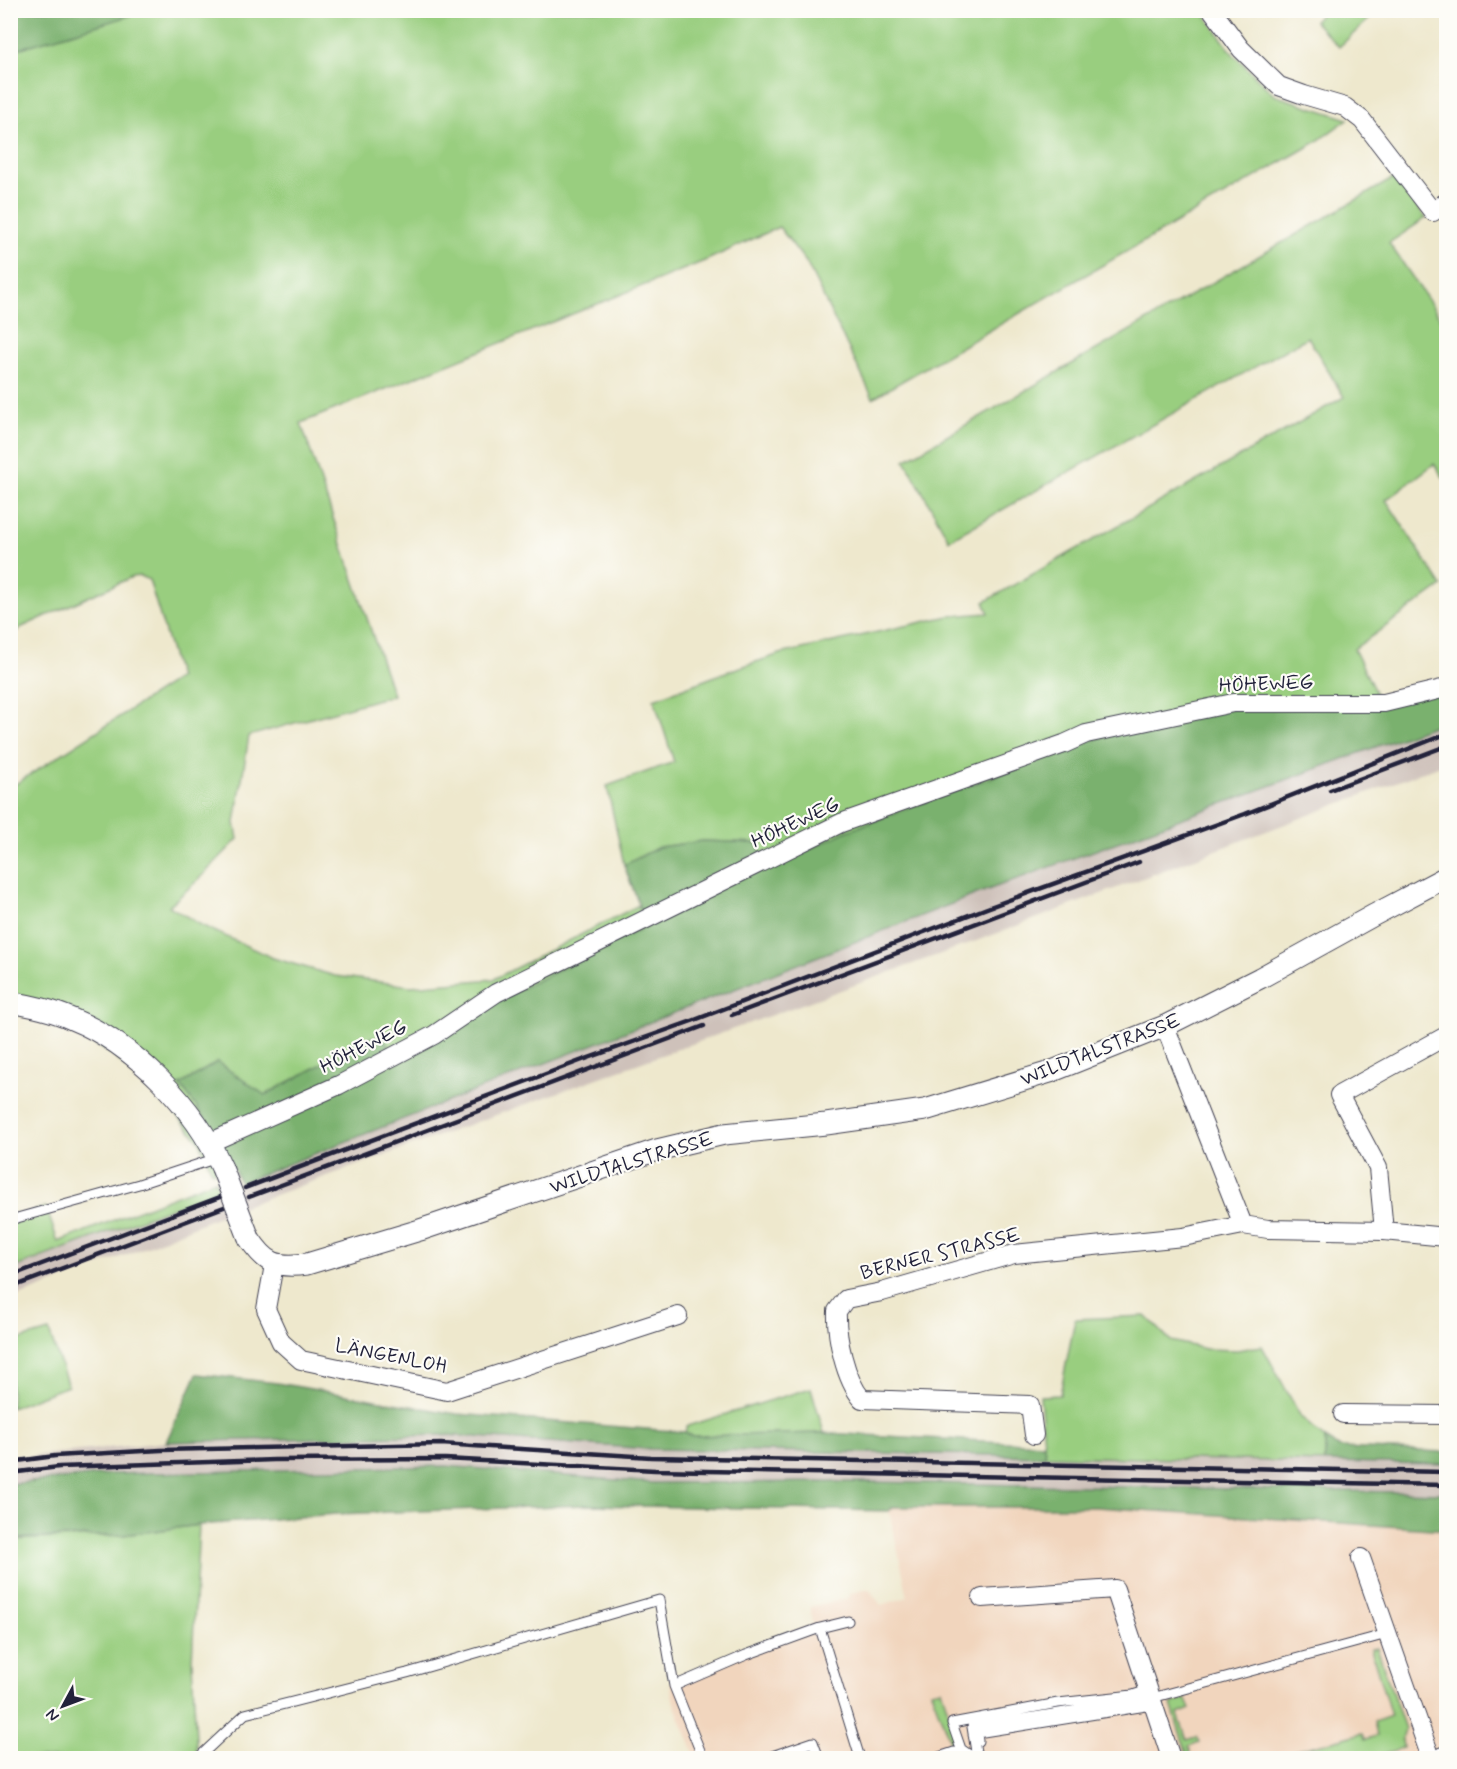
<svg xmlns="http://www.w3.org/2000/svg" width="1457" height="1769" font-family="Mynerve,sans-serif">
	<style>
		.built { fill: #f1d5bd }
		.industrial { fill: #cec1ba }
		.green { fill: #99ce7f; stroke: #5e785d; stroke-width: 1.5 }
		.forest { fill: #7ab16e; stroke: #4e6a54; stroke-width: 1.5 }
		.lines { fill: none; stroke-linecap: round; stroke-linejoin: round }
		.stream { stroke: #80b1ec; stroke-width: 5 }
		.service-casing { stroke: #414051; stroke-width: 11 }
		.minor-casing { stroke: #414051; stroke-width: 20 }
		.tertiary-casing { stroke: #414051; stroke-width: 23 }
		.service { stroke: #fff; stroke-width: 9 }
		.minor { stroke: #fff; stroke-width: 18 }
		.tertiary { stroke: #fff; stroke-width: 21 }
		.rail { stroke: #22223b; stroke-width: 4.5 }
		.tertiary-bridge-casing { stroke: #414051; stroke-width: 23; stroke-linecap: butt }
		.tertiary-bridge { stroke: #fff; stroke-width: 21 }
		.labels { text-anchor: middle; stroke-width: 4.5; stroke-linejoin: round; paint-order: stroke }
		.street-label { font-size: 20px; fill: #22223b; stroke: #fdfcf7 }
	</style>
	<rect width="100%" height="100%" fill="#fdfcf7"/>
	<filter id="ink" filterUnits="userSpaceOnUse"><feTurbulence type="fractalNoise" baseFrequency=".0167" numOctaves="2"/><feDisplacementMap in="SourceGraphic" scale="12" xChannelSelector="R" yChannelSelector="G"/><feConvolveMatrix kernelMatrix="1 2 1 2 8 2 1 2 1" color-interpolation-filters="sRGB"/></filter>
	<filter id="wash" filterUnits="userSpaceOnUse"><feTurbulence type="fractalNoise" baseFrequency=".008" numOctaves="4" result="noise"/><feDisplacementMap in="SourceGraphic" scale="24" xChannelSelector="R" yChannelSelector="G"/><feGaussianBlur stdDeviation="1.35" result="paint"/><feColorMatrix in="noise" values="0 0 0 0 0 0 0 0 0 0 0 0 0 0 0 0 0 1.4 0 .05"/><feComposite in="paint" operator="in"/></filter>
	<g filter="url(#wash)">
		<rect width="100%" height="100%" fill="#eee8cd"/>
		<path class="built" d="M 892,1507 L 1096,1507 L 1446,1530 L 1446,1758 L 696,1758 L 674,1704 L 670,1684 L 750,1647 L 812,1625 L 810,1607 L 849,1598 L 850,1593 L 869,1589 L 881,1605 L 908,1597 L 889,1511 Z"/>
		<path class="industrial" d="M 1446,721 L 1446,763 L 1001,932 L 228,1212 L 146,1247 L 11,1299 L 11,1269 L 240,1183 L 982,892 Z
			M 445,1435 L 650,1449 L 1446,1464 L 1446,1493 L 870,1482 L 653,1483 L 446,1466 L 111,1474 L 11,1484 L 11,1458 L 166,1442 Z"/>
		<path class="green" d="M 146,10 L 1202,11 L 1233,54 L 1274,95 L 1348,119 L 1316,142 L 873,398 L 806,262 L 779,227 L 707,260 L 301,423 L 393,695 L 249,736 L 235,823 L 238,839 L 198,880 L 169,906 L 201,925 L 273,958 L 335,976 L 411,986 L 494,979 L 639,905 L 647,926 L 396,1061 L 372,1037 L 265,1095 L 181,1085 L 211,1125 L 232,1164 L 212,1172 L 199,1141 L 189,1129 L 163,1099 L 110,1053 L 82,1036 L 47,1021 L 11,1013 L 11,787 L 179,678 L 149,580 L 141,576 L 132,577 L 22,627 L 11,635 L 11,51 Z
			M 1325,10 L 1378,10 L 1378,11 L 1339,47 L 1314,21 Z
			M 1394,178 L 1426,218 L 1389,243 L 1446,326 L 1446,481 L 1434,464 L 1386,500 L 1442,586 L 1354,649 L 1384,710 L 1091,740 L 845,832 L 770,868 L 756,843 L 703,841 L 659,847 L 624,865 L 607,786 L 674,762 L 654,699 L 729,671 L 780,654 L 949,616 L 989,613 L 984,602 L 1344,397 L 1308,337 L 949,540 L 905,460 Z
			M 215,1180 L 219,1190 L 11,1269 L 11,1218 L 46,1207 L 58,1242 Z
			M 1146,1316 L 1171,1341 L 1206,1349 L 1237,1350 L 1262,1346 L 1301,1417 L 1325,1439 L 1325,1462 L 1045,1456 L 1040,1396 L 1060,1395 L 1075,1319 Z
			M 49,1331 L 68,1386 L 11,1408 L 11,1342 Z
			M 811,1388 L 824,1433 L 692,1436 L 685,1432 L 687,1426 Z
			M 199,1525 L 192,1661 L 197,1758 L 11,1758 L 10,1540 L 123,1535 Z
			M 1377,1648 L 1405,1729 L 1402,1739 L 1403,1748 L 1369,1758 L 1268,1758 L 1363,1733 L 1365,1739 L 1377,1736 L 1374,1722 L 1391,1716 L 1371,1649 Z
			M 941,1689 L 961,1749 L 974,1758 L 961,1758 L 954,1752 L 931,1691 Z
			M 1185,1698 L 1190,1709 L 1178,1714 L 1187,1740 L 1197,1737 L 1199,1742 L 1189,1746 L 1192,1758 L 1188,1758 L 1171,1704 Z"/>
		<path class="forest" d="M 11,10 L 146,10 L 146,11 L 11,51 Z
			M 1446,694 L 1446,721 L 982,892 L 240,1183 C 225,1146 204,1116 180,1085 L 217,1062 L 265,1095 L 372,1037 L 386,1041 L 395,1061 L 498,1000 L 647,926 L 624,865 L 659,847 L 703,841 L 756,843 L 770,868 L 845,832 L 1091,740 L 1228,708 Z
			M 197,1374 L 277,1383 L 457,1414 L 685,1432 L 692,1436 L 824,1433 L 1044,1444 L 1045,1456 L 650,1449 L 445,1435 L 166,1442 Z
			M 1325,1439 L 1340,1448 L 1446,1452 L 1446,1464 L 1325,1462 Z
			M 446,1466 L 653,1483 L 870,1482 L 1446,1493 L 1446,1530 L 1096,1507 L 893,1507 L 889,1511 L 587,1505 L 336,1514 L 199,1525 L 123,1535 L 11,1539 L 11,1484 L 111,1474 Z"/>
		<g class="lines">
			<path class="stream" d="M 10,45 L 11,48"/>
		</g>
	</g>
	<g filter="url(#ink)">
		<g class="lines">
			<g class="service-casing">
				<path id="service" d="M 10,1220 L 139,1184 L 217,1158
					M 820,1628 L 848,1621
					M 674,1686 L 746,1655 L 820,1628 L 860,1758
					M 198,1758 L 245,1714 L 407,1673 L 659,1600 L 674,1686 L 703,1758
					M 766,1758 L 813,1742 L 819,1758
					M 936,1758 L 954,1752 L 960,1754 L 961,1758
					M 974,1758 L 961,1749 L 952,1723 L 1058,1703 L 1133,1695 L 1142,1692 L 1146,1706 L 977,1733 L 978,1741
					M 977,1758 L 972,1727 L 1152,1698 L 1387,1634"/>
			</g>
			<g class="minor-casing">
				<path id="minor" d="M 1212,10 L 1241,49 L 1279,86 L 1304,95 L 1345,107 L 1362,120 L 1433,212 L 1446,202
					M 209,1143 L 339,1085 L 434,1035 L 496,993 L 841,823 L 1064,744 L 1086,734 L 1233,703 L 1384,703 L 1446,688
					M 1243,1225 L 1268,1229 L 1384,1231 L 1446,1237
					M 1384,1231 L 1378,1168 L 1339,1095 L 1446,1036
					M 274,1265 L 266,1309 L 281,1342 L 301,1360 L 447,1391 L 678,1316
					M 1343,1414 L 1446,1415
					M 1034,1435 L 1030,1405 L 862,1399 C 845,1379 836,1337 837,1311 L 846,1299 L 882,1292 L 1014,1254 L 1183,1237 L 1243,1225 L 1165,1026
					M 1361,1558 L 1431,1758
					M 982,1598 L 1115,1589 L 1171,1758"/>
			</g>
			<g class="tertiary-casing">
				<path id="tertiary" d="M 10,1002 C 32,1006 52,1010 72,1019 C 134,1044 195,1107 222,1168
					M 249,1238 C 266,1264 276,1268 307,1264 L 420,1230 L 657,1150 L 724,1134 L 826,1124 L 925,1110 L 1050,1072 L 1165,1026 L 1260,978 L 1374,915 L 1446,877
					M 1443,1758 L 1446,1757"/>
			</g>
			<use href="#service" class="service"/>
			<use href="#minor" class="minor"/>
			<use href="#tertiary" class="tertiary"/>
			<path class="rail" d="M 1330,790 L 1446,746
				M 732,1015 L 1139,862
				M 245,1188 L 580,1061 L 692,1021 L 987,908 L 1245,814 L 1446,734
				M 249,1197 L 704,1026
				M 10,1276 L 220,1197
				M 10,1288 L 224,1207
				M 10,1462 L 55,1456 L 161,1450 L 441,1444 L 651,1457 L 1446,1472
				M 10,1473 L 59,1467 L 274,1460 L 445,1459 L 655,1470 L 1446,1485"/>
			<g class="tertiary-bridge-casing">
				<path id="tertiary-bridge" d="M 222,1168 L 249,1238"/>
			</g>
			<use href="#tertiary-bridge" class="tertiary-bridge"/>
		</g>
	</g>
	<g class="labels">
		<g class="street-label">
			<text transform="translate(1266 683) rotate(-2)" y="7">HÖHEWEG</text>
			<text transform="translate(795 822) rotate(-25)" y="7">HÖHEWEG</text>
			<text transform="translate(363 1046) rotate(-27)" y="7">HÖHEWEG</text>
			<text transform="translate(1100 1049) rotate(-21)" y="7">WILDTALSTRASSE</text>
			<text transform="translate(631 1162) rotate(-17)" y="7">WILDTALSTRASSE</text>
			<text transform="translate(940 1253) rotate(-14)" y="7">BERNER STRASSE</text>
			<text transform="translate(391 1355) rotate(11)" y="7">LÄNGENLOH</text>
		</g>
	</g>
	<rect width="1457" height="1769" fill="none" stroke="#fdfcf7" stroke-width="36"/>
	<g transform="translate(63 1706) rotate(229)" stroke="#fdfcf7" stroke-width="4.5" paint-order="stroke">
	<path d="M0-4.5L10 22L0 15L-10 22Z" fill="#22223b"/>
	<text y="-9" font-size="16" font-weight="bold" text-anchor="middle" fill="#22223b">N</text>
	</g>
</svg>
